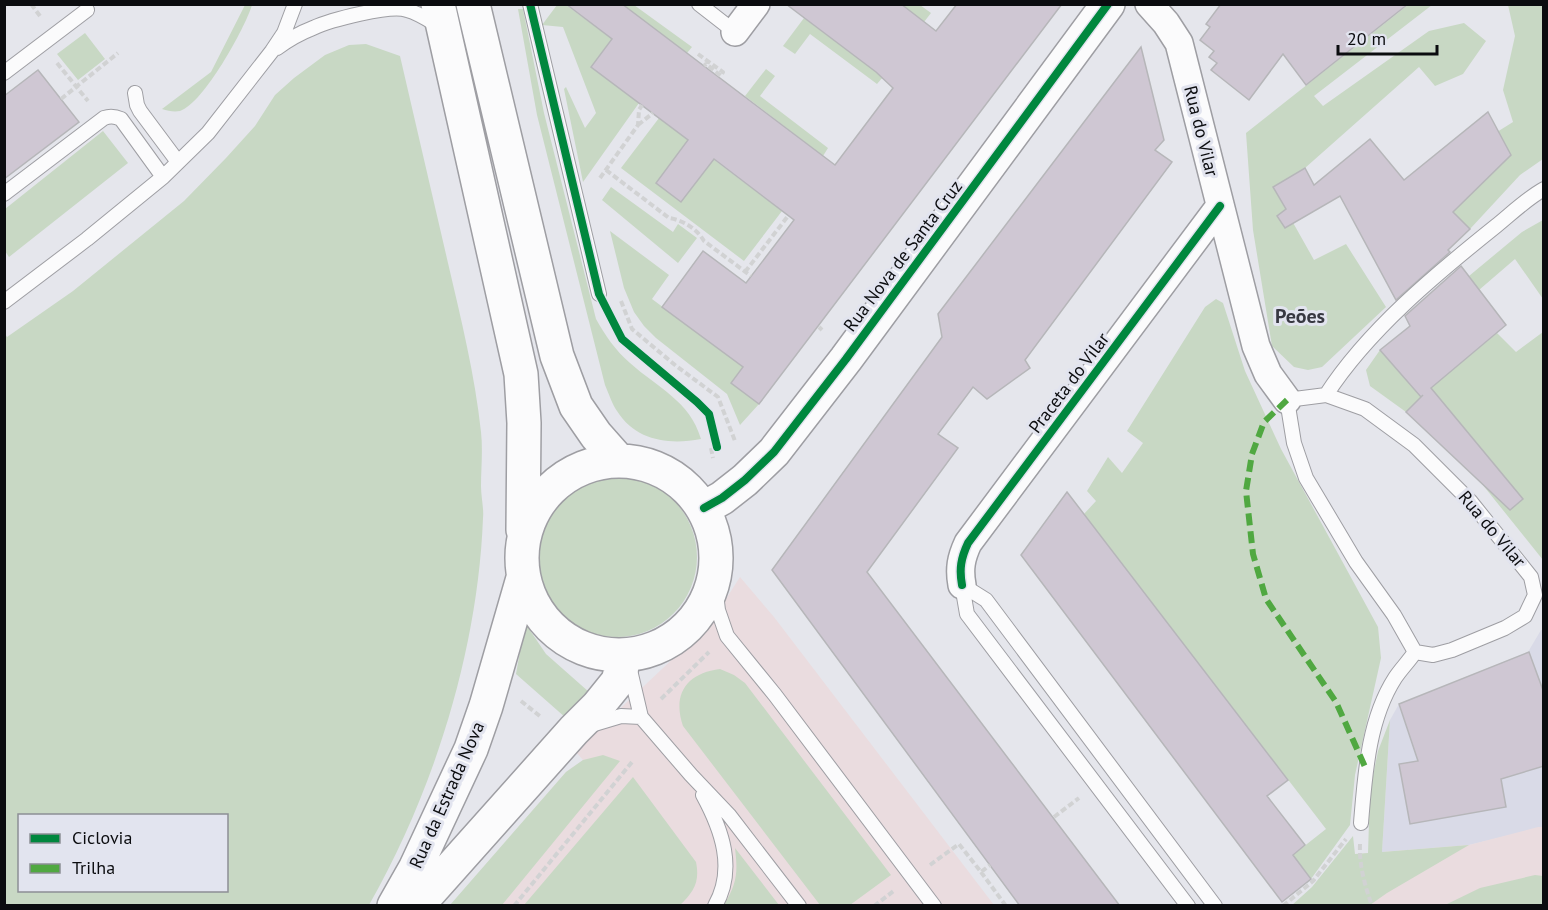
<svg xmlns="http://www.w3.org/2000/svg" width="1548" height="910" font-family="'PT Sans',sans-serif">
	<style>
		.built { fill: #d9dae7 }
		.education { fill: #eadcdf }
		.green { fill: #c8d8c4; fill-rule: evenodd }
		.building { fill: #cfc7d3; stroke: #b6b6b9; stroke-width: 1.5 }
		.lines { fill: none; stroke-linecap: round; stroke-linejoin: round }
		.lane-casing { stroke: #9e9ea3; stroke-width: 16 }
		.street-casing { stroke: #9e9ea3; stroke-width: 30 }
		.secondary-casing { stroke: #9e9ea3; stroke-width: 36 }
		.path { stroke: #d1d2d3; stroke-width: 4; stroke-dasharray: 6 3; stroke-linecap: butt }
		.lane { stroke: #fbfbfc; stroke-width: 14 }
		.street { stroke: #fbfbfc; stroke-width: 27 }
		.secondary { stroke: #fbfbfc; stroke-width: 33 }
		.quiet { stroke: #50a841; stroke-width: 6; stroke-dasharray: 12 6; stroke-linecap: butt }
		.cycleway-casing { stroke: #e2e4ef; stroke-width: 11 }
		.cycleway { stroke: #00873e; stroke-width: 8 }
		.labels { text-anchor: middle; stroke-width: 6; stroke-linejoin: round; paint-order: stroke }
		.street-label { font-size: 18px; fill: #0b0c0f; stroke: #e2e4ef }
		.neighbourhood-label { font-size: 20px; font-weight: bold; fill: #373841; stroke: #e2e4ef }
	</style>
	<rect width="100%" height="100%" fill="#e5e6ec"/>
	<path class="built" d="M 1541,630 L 1543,630 L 1543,827 L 1469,845 L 1382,852 L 1390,720 L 1399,704 L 1528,652 Z"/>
	<path class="education" d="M 740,577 L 774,617 L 994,905 L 450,906 L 566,772 L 583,760 L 575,751 L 697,636 L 717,613 Z
		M 1538,827 L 1543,827 L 1543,905 L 1340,906 L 1347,855 L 1469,845 Z"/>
	<path class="green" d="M 245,5 L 252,5 C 245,28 204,103 180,111 C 174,112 168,111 162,109 L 211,72 Z
		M 557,5 L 566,5 L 612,39 L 591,67 L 639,103 L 583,182 L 564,89 L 566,87 L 585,128 L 596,113 L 563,27 L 542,25 Z
		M 622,5 L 634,5 L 692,47 L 687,53 Z
		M 901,5 L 920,5 L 931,13 L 924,22 Z
		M 1408,5 L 1432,5 L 1314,96 L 1323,106 L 1429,31 L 1464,23 L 1486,41 L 1463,74 L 1435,86 L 1419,67 L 1305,168 L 1273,187 L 1314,260 L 1346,244 L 1386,307 L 1322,367 L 1308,370 L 1294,367 L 1272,346 L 1253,230 L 1246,133 Z
		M 1508,5 L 1543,5 L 1543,159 L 1520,175 L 1470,229 L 1453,212 L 1497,132 L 1513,122 L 1503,90 L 1515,36 Z
		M 518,9 L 523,9 L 544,113 L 596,319 C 605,335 615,350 630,363 C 658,388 690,401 701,439 C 669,445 636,441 617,411 C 612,404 609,394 605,385 L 537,115 Z
		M 804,18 L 883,77 L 877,84 L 810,34 L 795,54 L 783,46 Z
		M 85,33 L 105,59 L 78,80 L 57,54 Z
		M 366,44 L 400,56 C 416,125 432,194 448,263 C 461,319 475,375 481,432 C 483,450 481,469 481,486 C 481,497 484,508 483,518 C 478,650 434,791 369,905 L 5,905 L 5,334 L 7,337 L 73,291 L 184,201 L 226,158 L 255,126 L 275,95 L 294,78 L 325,55 L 349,45 ZM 20,816 L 226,816 L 226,890 L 20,890 Z
		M 766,69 L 775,76 L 760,96 L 828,148 L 823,156 L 745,96 Z
		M 659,118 L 782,211 L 744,261 L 621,168 Z
		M 103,131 L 128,163 L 9,257 L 5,251 L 5,209 Z
		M 611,187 L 673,232 L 678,224 L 697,238 L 678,263 L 602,200 Z
		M 1543,220 L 1543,299 L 1515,259 L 1479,290 L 1469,276 L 1522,232 Z
		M 610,231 L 669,275 L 652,299 L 743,367 L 731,383 L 759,404 L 740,425 L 727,394 L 656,338 L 644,326 L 634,312 L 624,288 Z
		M 1216,299 L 1223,303 L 1245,371 L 1281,449 L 1378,627 L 1381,658 L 1355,775 L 1350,825 L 1311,879 L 1293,855 L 1326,829 L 1084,514 L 1096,501 L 1087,491 L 1108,457 L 1122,473 L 1143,443 L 1127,431 L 1205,307 Z
		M 1543,332 L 1543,560 L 1478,479 L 1495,465 L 1431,388 L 1497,333 L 1516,352 Z
		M 1380,350 L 1421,397 L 1406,412 L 1370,386 L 1366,370 Z
		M537 557a80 80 0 1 1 160 0a80 80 0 1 1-160 0Z
		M 525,623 L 546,654 L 589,692 L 566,718 L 516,674 Z
		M 720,669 L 734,675 L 745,683 L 891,875 L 850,905 L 820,905 L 683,726 C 672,694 687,673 720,669 Z
		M 1390,720 L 1382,852 L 1469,845 L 1387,893 L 1370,905 L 1291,906 L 1312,887 L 1353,836 L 1355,854 L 1368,853 L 1370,791 L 1378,751 Z
		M 603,755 L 620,761 L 502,905 L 450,905 L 566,772 L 583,760 Z
		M 633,777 L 696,862 C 700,882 694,892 679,906 L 524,905 Z
		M 735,848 L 779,905 L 724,905 C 737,883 738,873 735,848 Z
		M 1535,875 L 1543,876 L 1543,905 L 1445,905 L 1480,888 Z"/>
	<path class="building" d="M 566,4 L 622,4 L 835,165 L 893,88 L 876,72 L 786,4 L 901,4 L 936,31 L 957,4 L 1062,4 L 759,404 L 731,383 L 743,367 L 662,307 L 703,251 L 746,283 L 794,220 L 714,159 L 681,202 L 656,183 L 688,140 L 591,67 L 612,39 Z
		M 1221,4 L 1408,4 L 1306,85 L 1283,54 L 1249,100 L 1211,70 L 1217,63 L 1209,57 L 1214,51 L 1200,40 L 1210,27 L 1206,24 Z
		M 1141,47 L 1164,140 L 1155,150 L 1172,162 L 1025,360 L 1030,368 L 987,399 L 973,387 L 938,434 L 958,448 L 867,572 L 1120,906 L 1020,906 L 772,570 L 942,337 L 938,314 Z
		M 38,70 L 79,122 L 4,179 L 4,96 Z
		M 1488,112 L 1511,155 L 1453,212 L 1470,229 L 1448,250 L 1450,252 L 1396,300 L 1340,196 L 1285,228 L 1277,216 L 1286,209 L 1273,187 L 1305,168 L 1314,185 L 1370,139 L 1404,180 Z
		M 1461,266 L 1506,325 L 1431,388 L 1523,499 L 1510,510 L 1406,412 L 1423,395 L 1421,397 L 1380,350 L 1410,326 L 1405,316 Z
		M 1067,492 L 1288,780 L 1267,796 L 1305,845 L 1293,855 L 1311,879 L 1282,902 L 1021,555 Z
		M 1529,652 L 1544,693 L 1544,766 L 1501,779 L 1506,807 L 1410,824 L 1399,764 L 1418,761 L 1399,704 Z"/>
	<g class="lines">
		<g class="lane-casing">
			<path id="lane" d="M 530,4 L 599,294
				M 699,4 L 735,32
				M 277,48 C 288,40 300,33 313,28 C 330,20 391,4 407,10 C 419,13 430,21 440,27
				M 4,73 L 87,10
				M 135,93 L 137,105 L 140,111 L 178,162
				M 4,194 L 104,118 C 110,116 114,116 121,119 L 163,177
				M 4,302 L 87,239 L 163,177 L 208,133 L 272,51 L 284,33 L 295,4
				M 1326,395 L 1365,409 L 1414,445 L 1471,502 L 1531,577 L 1535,595 L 1525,616 L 1505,628 L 1452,650 L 1433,655 L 1415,652 L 1394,615 L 1356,562 L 1306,478 L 1294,443 L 1287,400 Z
				M 1326,395 C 1368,330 1436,274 1496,226 C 1511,214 1526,199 1544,189
				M 714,578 L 718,610 L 727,636 L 775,695 L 934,906
				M 630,670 L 641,717 L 691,775 L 729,815 L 799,906
				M 591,725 L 621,716 L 641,717
				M 703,795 C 722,830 736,869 715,906
				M 1361,823 C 1365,775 1368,720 1395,678 C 1401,669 1409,661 1415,652
				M 1188,906 L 967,614 L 962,585 L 986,600 L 1215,906"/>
		</g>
		<g class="street-casing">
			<path id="street" d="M 1149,4 L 1166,23 L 1179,43 L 1256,346 L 1268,374 L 1287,400
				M 735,32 L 756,4
				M 962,585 C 959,569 961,558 968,543 L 1220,206"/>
		</g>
		<g class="secondary-casing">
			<path id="secondary" d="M 438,4 L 521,374 L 524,423 L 523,530
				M 473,4 L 557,356 L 576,406 L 596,435 L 619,461
				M522 558a97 97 0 1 1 194 0a97 97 0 1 1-194 0Z
				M 704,508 L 722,498 L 745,480 L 774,452 L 846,359 L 1108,4
				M 394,906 L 415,869 L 471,749 L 486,706 L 523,578
				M 417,906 L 574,730 L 597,707 L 618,681 L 625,655"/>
		</g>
		<path class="path" d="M 31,4 L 40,16
			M 698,54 L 723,72 L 721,76 L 706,64 L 704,66
			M 57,63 L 88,101
			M 61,99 L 118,53
			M 638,125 L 653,113
			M 606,170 L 669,218 C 683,220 697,229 704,241 L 751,276
			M 600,178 L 638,125 L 639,110 L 642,105
			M 745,272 L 788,216
			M 621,301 L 632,329 L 675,365 L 718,397 L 735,441
			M 819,327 L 822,330
			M 711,448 L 713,458
			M 661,699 L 709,652
			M 521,701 L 541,717
			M 1054,817 L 1079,798
			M 1360,844 C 1359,865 1365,886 1372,906
			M 930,865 L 959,844 L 981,872 L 990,865
			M 981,872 L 1006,906
			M 514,906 L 632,762
			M 874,906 L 895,890
			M 1283,906 L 1313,881 L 1346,839"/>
		<use href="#lane" class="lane"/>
		<use href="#street" class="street"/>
		<use href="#secondary" class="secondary"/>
		<path class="quiet" d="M 1287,400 L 1264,422 L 1252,454 L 1246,491 L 1253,554 L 1266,599 L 1336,702 L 1366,769"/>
		<g class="cycleway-casing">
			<path id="cycleway" d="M 530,4 L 599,294 L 622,339 L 697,402 L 709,414 L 717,447
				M 704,508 L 722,498 L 745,480 L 774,452 L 846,359 L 1108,4
				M 962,585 C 959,569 961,558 968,543 L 1220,206"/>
		</g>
		<use href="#cycleway" class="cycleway"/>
	</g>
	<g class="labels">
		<g class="street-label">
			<text transform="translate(1201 131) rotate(76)" y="6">Rua do Vilar</text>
			<text transform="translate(903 256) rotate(-53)" y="6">Rua Nova de Santa Cruz</text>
			<text transform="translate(1069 383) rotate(-53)" y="6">Praceta do Vilar</text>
			<text transform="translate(1492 529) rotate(50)" y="6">Rua do Vilar</text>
			<text transform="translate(447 795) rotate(-66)" y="6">Rua da Estrada Nova</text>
		</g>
		<g class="neighbourhood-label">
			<text x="1300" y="323">Peões</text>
		</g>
	</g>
	<rect width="1548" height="910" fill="none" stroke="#0b0c0f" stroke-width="12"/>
	<rect x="18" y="814" width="210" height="78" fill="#e2e4ef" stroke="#8c8e95" stroke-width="1.5"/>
	<rect x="30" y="834" width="30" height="9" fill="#00873e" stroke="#8c8e95" stroke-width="1.5"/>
	<text x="72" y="844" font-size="18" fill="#0b0c0f">Ciclovia</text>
	<rect x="30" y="864" width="30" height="9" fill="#50a841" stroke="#8c8e95" stroke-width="1.5"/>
	<text x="72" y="874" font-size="18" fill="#0b0c0f">Trilha</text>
	<path d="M1338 45v9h99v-9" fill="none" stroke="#0b0c0f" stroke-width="3"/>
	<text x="1347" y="45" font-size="18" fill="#0b0c0f" stroke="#e2e4ef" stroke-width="4.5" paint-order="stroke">20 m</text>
</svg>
